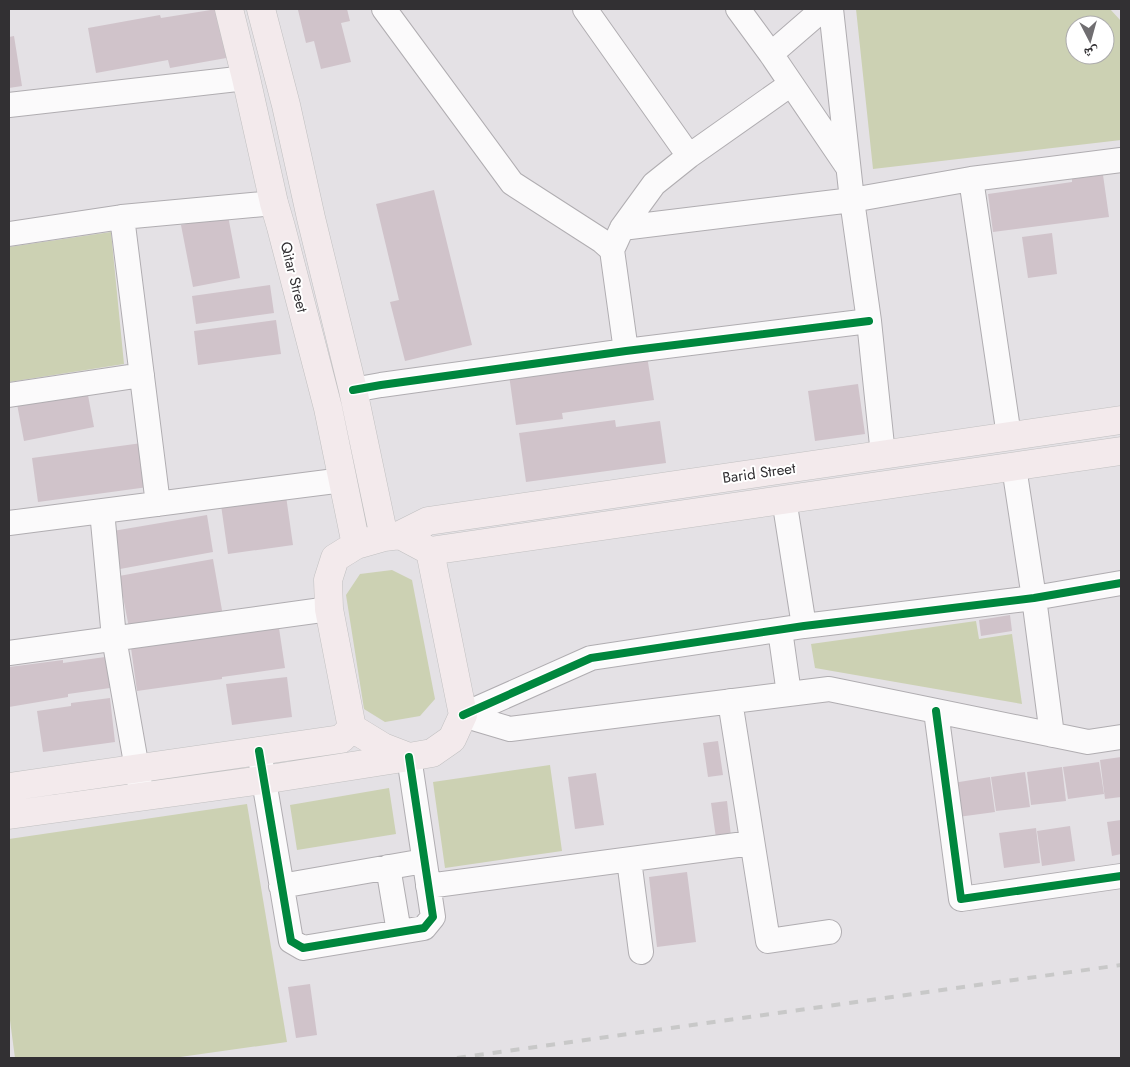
<svg xmlns="http://www.w3.org/2000/svg" width="1130" height="1067" font-family="Jost,'Noto Naskh Arabic',sans-serif">
	<style>
		.green { fill: #ccd1b3; fill-rule: evenodd }
		.building { fill: #d0c3ca }
		.lines { fill: none; stroke-linecap: round; stroke-linejoin: round }
		.minor-casing { stroke: #b0adb1; stroke-width: 26 }
		.major-casing { stroke: #c1c0c1; stroke-width: 29 }
		.minor { stroke: #fbfafb; stroke-width: 24 }
		.major { stroke: #f3eaec; stroke-width: 28 }
		.rail { stroke: #c8c8c8; stroke-width: 4; stroke-dasharray: 9 9; stroke-linecap: butt }
		.cycleway-casing { stroke: #fff; stroke-width: 11 }
		.cycleway { stroke: #00873e; stroke-width: 8 }
		.labels { text-anchor: middle; stroke-width: 4; stroke-linejoin: round; paint-order: stroke }
		.street-label { font-size: 15px; fill: #323033; stroke: #fff }
	</style>
	<rect width="100%" height="100%" fill="#e4e1e5"/>
	<path class="green" d="M 856,9 L 1110,9 L 1121,21 L 1121,140 L 873,169 ZM 1075,25 L 1105,25 L 1105,55 L 1075,55 Z
		M 111,232 L 124,364 L 9,382 L 9,247 Z
		M 392,570 L 412,580 L 435,699 L 420,716 L 385,722 L 364,709 L 346,595 L 360,574 Z
		M 976,621 L 979,639 L 1012,634 L 1022,704 L 815,668 L 811,644 Z
		M 550,765 L 562,851 L 445,868 L 433,782 Z
		M 389,788 L 396,834 L 297,850 L 290,805 Z
		M 247,804 L 287,1042 L 173,1058 L 15,1058 L 9,1013 L 9,839 Z"/>
	<path class="building" d="M 217,9 L 232,57 L 170,68 L 168,60 L 96,73 L 88,28 L 160,15 L 161,18 Z
		M 301,9 L 347,9 L 350,21 L 341,23 L 351,62 L 321,69 L 314,41 L 306,43 L 298,10 Z
		M 14,36 L 22,86 L 9,88 L 9,37 Z
		M 1103,175 L 1109,217 L 993,232 L 988,194 L 1072,182 L 1072,179 Z
		M 434,190 L 472,345 L 405,361 L 390,302 L 399,300 L 376,204 Z
		M 228,216 L 240,278 L 193,287 L 181,225 Z
		M 1052,233 L 1057,274 L 1028,278 L 1022,237 Z
		M 270,285 L 274,313 L 196,324 L 192,296 Z
		M 276,320 L 281,354 L 198,365 L 194,331 Z
		M 647,356 L 654,400 L 562,413 L 563,419 L 516,425 L 509,375 Z
		M 858,384 L 865,434 L 815,441 L 808,391 Z
		M 87,390 L 94,427 L 24,441 L 17,404 Z
		M 615,420 L 616,427 L 660,421 L 666,463 L 526,482 L 519,433 Z
		M 142,443 L 148,487 L 38,502 L 32,458 Z
		M 286,496 L 293,545 L 228,554 L 221,505 Z
		M 207,515 L 213,552 L 120,569 L 113,531 Z
		M 213,559 L 223,616 L 130,633 L 119,576 Z
		M 1010,615 L 1012,631 L 981,636 L 979,620 Z
		M 279,628 L 285,668 L 222,677 L 222,679 L 137,691 L 131,648 Z
		M 105,657 L 110,688 L 68,694 L 68,697 L 9,707 L 9,667 L 63,660 L 63,663 Z
		M 287,677 L 292,717 L 232,725 L 226,684 Z
		M 110,698 L 115,742 L 43,752 L 37,711 L 71,706 L 71,703 Z
		M 718,741 L 723,775 L 708,777 L 703,743 Z
		M 1121,757 L 1121,797 L 1105,799 L 1100,760 Z
		M 1099,762 L 1104,794 L 1068,799 L 1063,767 Z
		M 1062,767 L 1066,801 L 1031,805 L 1027,772 Z
		M 1025,772 L 1030,807 L 996,811 L 991,777 Z
		M 596,773 L 604,825 L 575,829 L 568,777 Z
		M 990,777 L 995,812 L 958,817 L 953,783 Z
		M 727,801 L 731,836 L 716,838 L 711,803 Z
		M 1121,820 L 1121,854 L 1112,856 L 1107,822 Z
		M 1070,826 L 1075,861 L 1042,866 L 1037,831 Z
		M 1036,828 L 1040,863 L 1004,868 L 999,833 Z
		M 687,872 L 696,942 L 657,947 L 649,877 Z
		M 310,984 L 317,1035 L 296,1038 L 288,987 Z"/>
	<g class="lines">
		<g class="minor-casing">
			<path id="minor" d="M 384,9 L 512,183 L 602,241 L 612,250
				M 585,9 L 689,156
				M 738,9 L 771,54 L 847,166
				M 831,9 L 852,200 L 869,321 L 883,455
				M 771,54 L 823,9
				M 9,105 L 246,78
				M 971,179 L 1009,436
				M 122,217 L 158,504
				M 622,228 L 852,200 L 971,179 L 1121,160
				M 9,234 L 122,217 L 274,203
				M 626,351 L 612,250 L 622,228 L 654,184 L 689,156 L 791,84
				M 353,390 L 381,385 L 626,351 L 869,321
				M 9,395 L 142,375
				M 1014,467 L 1034,598 L 1052,735
				M 784,499 L 804,626
				M 102,511 L 114,638 L 142,797
				M 9,523 L 343,480
				M 780,630 L 789,694
				M 9,653 L 329,609
				M 730,701 L 768,941 L 829,932
				M 936,711 L 961,899 L 1121,876
				M 463,715 L 591,658 L 804,626 L 1034,598 L 1121,583
				M 463,715 L 510,729 L 829,689 L 1088,742 L 1121,737
				M 259,751 L 291,941 L 303,948 L 424,928 L 433,917 L 409,757
				M 629,860 L 641,952
				M 388,867 L 399,932
				M 281,886 L 424,861
				M 428,886 L 752,843"/>
		</g>
		<g class="major-casing">
			<path id="major" d="M 229,9 L 246,78 L 274,203 L 281,227 L 328,408 L 356,545
				M 261,9 L 286,105 L 311,218 L 353,390 L 384,537
				M 400,535 L 428,521 L 1121,420
				M 430,551 L 1121,451
				M 9,787 L 341,739 L 352,728
				M 9,815 L 263,780 L 409,757 L 432,753 L 452,739 L 463,715 L 430,551 L 400,535 L 384,537 L 356,545 L 335,558 L 328,580 L 329,609 L 352,728 L 383,747 L 409,757"/>
		</g>
		<use href="#minor" class="minor"/>
		<use href="#major" class="major"/>
		<path class="rail" d="M 457,1058 L 1121,965"/>
		<g class="cycleway-casing">
			<path id="cycleway" d="M 353,390 L 381,385 L 626,351 L 869,321
				M 936,711 L 961,899 L 1121,876
				M 463,715 L 591,658 L 804,626 L 1034,598 L 1121,583
				M 259,751 L 291,941 L 303,948 L 424,928 L 433,917 L 409,757"/>
		</g>
		<use href="#cycleway" class="cycleway"/>
	</g>
	<g class="labels">
		<g class="street-label">
			<text transform="translate(294 277) rotate(76)" y="5">Qitar Street</text>
			<text transform="translate(759 473) rotate(-8)" y="5">Barid Street</text>
		</g>
	</g>
	<rect width="1130" height="1067" fill="none" stroke="#323033" stroke-width="20"/>
	<g transform="translate(1090 40) rotate(174)"><circle r="24" fill="#ffffff" stroke="#adacad"/>
	<path d="M0-4L9 19L0 12L-9 19Z" fill="#706e71"/>
	<text y="-8" font-size="14" font-weight="bold" text-anchor="middle" fill="#323033">ش</text>
	</g>
</svg>
